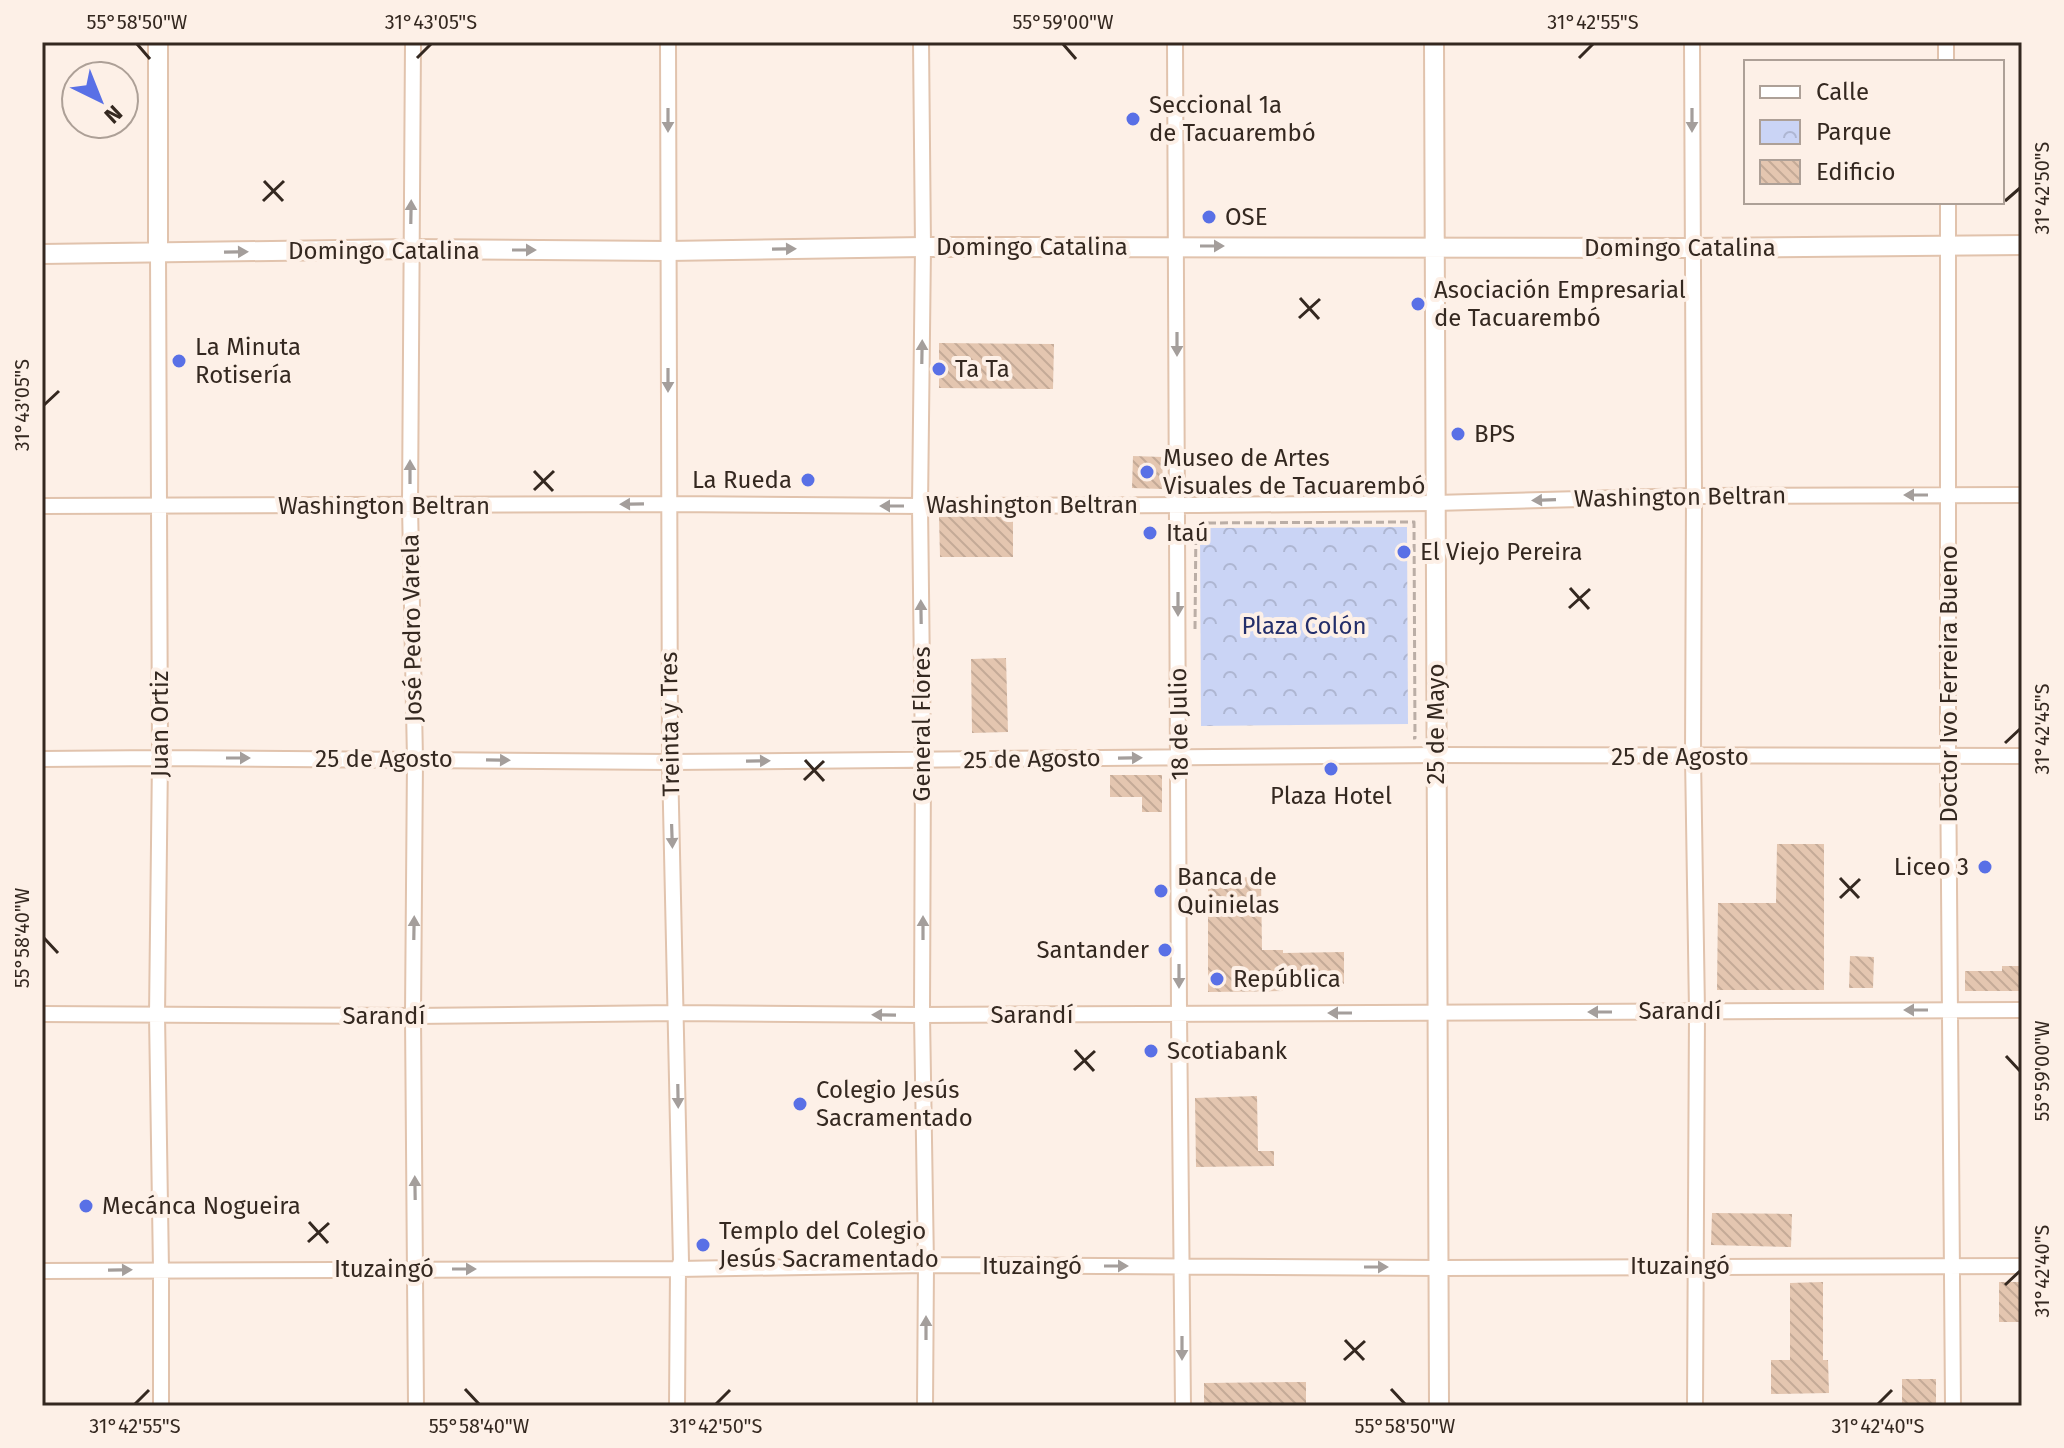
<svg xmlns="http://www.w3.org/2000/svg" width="2064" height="1448" font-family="'Fira Sans',sans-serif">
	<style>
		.park { fill: url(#park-crowns) }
		.building { fill: url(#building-back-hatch) }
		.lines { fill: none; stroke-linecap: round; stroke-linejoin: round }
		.minor-casing { stroke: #e1c3ad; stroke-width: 18 }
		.tertiary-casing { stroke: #e1c3ad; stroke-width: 22 }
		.path { stroke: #bbaea6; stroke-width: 3; stroke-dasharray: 8 4; stroke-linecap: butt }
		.minor { stroke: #fff; stroke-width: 14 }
		.tertiary { stroke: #fff; stroke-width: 18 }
		.oneway { fill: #a49e9b }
		.ticks { fill: none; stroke: #342820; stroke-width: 3 }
		.poi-dot { fill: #5970e6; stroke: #fdf0e7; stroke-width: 3 }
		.labels { text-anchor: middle; stroke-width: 8; stroke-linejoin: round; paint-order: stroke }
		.poi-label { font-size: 24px; fill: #342820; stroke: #fdf0e7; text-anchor: start }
		.street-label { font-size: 24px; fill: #342820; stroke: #fdf0e7 }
		.park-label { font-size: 24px; fill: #232e6a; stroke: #fdf0e7 }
		.neatline { fill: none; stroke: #342820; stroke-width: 3 }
		.ticks-label { font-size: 20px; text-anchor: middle; fill: #342820 }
	</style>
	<defs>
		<pattern id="park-crowns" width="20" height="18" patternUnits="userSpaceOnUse" patternTransform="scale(2)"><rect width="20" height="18" fill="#cad4f5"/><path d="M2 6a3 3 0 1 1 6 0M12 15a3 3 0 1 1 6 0" fill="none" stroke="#aeb6d2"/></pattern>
		<pattern id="building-back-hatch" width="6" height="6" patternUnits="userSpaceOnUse" patternTransform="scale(2)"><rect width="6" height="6" fill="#e4c6b0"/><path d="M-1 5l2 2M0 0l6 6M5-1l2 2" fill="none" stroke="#c4aa97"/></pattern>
	</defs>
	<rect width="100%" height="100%" fill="#fdf0e7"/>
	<path class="park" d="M 1407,527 L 1408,724 L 1201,726 L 1200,528 Z"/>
	<path class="building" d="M 939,343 L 1054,344 L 1053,389 L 939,388 Z
		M 1133,456 L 1163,457 L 1162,489 L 1132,488 Z
		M 987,516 L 1013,516 L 1013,557 L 940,557 L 939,517 Z
		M 1006,658 L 1008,732 L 972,733 L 971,659 Z
		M 1110,775 L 1162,775 L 1162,812 L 1142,812 L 1142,797 L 1110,797 Z
		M 1777,844 L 1824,844 L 1824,990 L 1717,990 L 1718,903 L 1776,903 Z
		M 1261,877 L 1262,950 L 1283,950 L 1283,953 L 1344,952 L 1344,984 L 1283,984 L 1283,991 L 1208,992 L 1208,878 Z
		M 1850,956 L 1874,957 L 1873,988 L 1849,988 Z
		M 2002,966 L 2022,966 L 2022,991 L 1965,991 L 1965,971 L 2002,971 Z
		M 1257,1096 L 1258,1151 L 1274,1151 L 1274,1166 L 1196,1167 L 1195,1098 Z
		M 1712,1213 L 1792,1214 L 1791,1247 L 1711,1245 Z
		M 1823,1282 L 1823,1360 L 1828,1360 L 1829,1393 L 1771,1394 L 1771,1360 L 1790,1360 L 1790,1283 Z
		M 1999,1282 L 2022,1282 L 2022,1322 L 1999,1322 Z
		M 1902,1379 L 1936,1379 L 1936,1406 L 1902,1406 Z
		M 1306,1382 L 1306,1406 L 1204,1406 L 1204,1383 Z"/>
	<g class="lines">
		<g class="minor-casing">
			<path id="minor" d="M 413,42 L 410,506 L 415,759 L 413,1016 L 416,1406
				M 668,42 L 670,762 L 681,1261 L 678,1269 L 677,1406
				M 921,42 L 923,247 L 920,506 L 923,760 L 922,1015 L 926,1265 L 925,1406
				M 1175,42 L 1179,1014 L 1183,1406
				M 1692,42 L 1694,496 L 1693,757 L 1697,1011 L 1695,1406
				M 1946,42 L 1946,62
				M 1948,202 L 1948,756 L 1953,1406
				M 158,253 L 160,758 L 157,1015 L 161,1269 L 161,1406
				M 42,506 L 669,504 L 920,506 L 1196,505 L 1435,503 L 1694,496 L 2022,495
				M 42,759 L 160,758 L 670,762 L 1437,755 L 2022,756
				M 42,1014 L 413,1016 L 677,1013 L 922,1015 L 2022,1010
				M 42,1271 L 678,1269 L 926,1265 L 1440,1268 L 2022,1266"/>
		</g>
		<g class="tertiary-casing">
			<path id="tertiary" d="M 1434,42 L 1439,1406
				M 158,253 L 158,42
				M 42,254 L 411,249 L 668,251 L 923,247 L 1693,248 L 2022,245"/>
		</g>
		<path class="path" d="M 1196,523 L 1414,522 L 1415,738 L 1413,738
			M 1195,629 L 1196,521"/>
		<use href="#minor" class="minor"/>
		<use href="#tertiary" class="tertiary"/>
	</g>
	<defs><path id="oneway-solid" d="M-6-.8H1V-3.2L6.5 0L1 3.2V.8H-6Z" transform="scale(2)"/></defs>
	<g class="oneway">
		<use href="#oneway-solid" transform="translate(668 120) rotate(90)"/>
		<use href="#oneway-solid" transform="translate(1692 120) rotate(90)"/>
		<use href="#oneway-solid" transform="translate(411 212) rotate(-89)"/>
		<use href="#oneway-solid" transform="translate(1212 246)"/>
		<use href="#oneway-solid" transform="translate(784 249) rotate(-1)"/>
		<use href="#oneway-solid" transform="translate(524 250)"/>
		<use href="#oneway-solid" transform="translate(236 252) rotate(-1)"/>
		<use href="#oneway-solid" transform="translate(1177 344) rotate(90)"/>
		<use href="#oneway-solid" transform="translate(922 352) rotate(-89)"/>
		<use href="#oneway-solid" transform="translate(668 380) rotate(90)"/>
		<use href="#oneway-solid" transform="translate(410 472) rotate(-90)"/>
		<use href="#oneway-solid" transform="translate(1916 495) rotate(180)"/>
		<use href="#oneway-solid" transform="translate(1544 500) rotate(178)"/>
		<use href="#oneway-solid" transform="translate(632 504) rotate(179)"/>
		<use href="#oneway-solid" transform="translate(892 506) rotate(-180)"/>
		<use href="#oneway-solid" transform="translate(1178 604) rotate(90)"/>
		<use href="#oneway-solid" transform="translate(921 612) rotate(-91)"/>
		<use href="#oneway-solid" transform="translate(238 758)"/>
		<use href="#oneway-solid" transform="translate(1130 758) rotate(-1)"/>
		<use href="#oneway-solid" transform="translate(498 760) rotate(1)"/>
		<use href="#oneway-solid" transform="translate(758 761) rotate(-1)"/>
		<use href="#oneway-solid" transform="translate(672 836) rotate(88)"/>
		<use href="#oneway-solid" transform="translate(414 928) rotate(-89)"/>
		<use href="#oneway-solid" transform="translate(923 928) rotate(-90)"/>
		<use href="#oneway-solid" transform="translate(1179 976) rotate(90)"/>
		<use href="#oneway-solid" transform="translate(1916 1010) rotate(180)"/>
		<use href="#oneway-solid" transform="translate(1600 1012) rotate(180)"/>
		<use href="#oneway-solid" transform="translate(1340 1013) rotate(180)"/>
		<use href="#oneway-solid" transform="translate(884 1015) rotate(-179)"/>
		<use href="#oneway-solid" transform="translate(678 1096) rotate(89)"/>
		<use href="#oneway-solid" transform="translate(415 1188) rotate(-91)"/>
		<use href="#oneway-solid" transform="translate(1116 1266)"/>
		<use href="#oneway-solid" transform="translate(1376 1267)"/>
		<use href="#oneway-solid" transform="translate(464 1269)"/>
		<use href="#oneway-solid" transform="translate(120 1270) rotate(-1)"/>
		<use href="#oneway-solid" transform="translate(926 1328) rotate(-90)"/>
		<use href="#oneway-solid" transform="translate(1182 1348) rotate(90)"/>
	</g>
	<path class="ticks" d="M 137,44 L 150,59M 1063,44 L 1076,59M 417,58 L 431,44M 1579,58 L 1593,44M 264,181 L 283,201M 263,201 L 284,181M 2005,201 L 2020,188M 1300,298 L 1319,319M 1299,318 L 1320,299M 44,405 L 59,391M 534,471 L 553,491M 534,490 L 554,471M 1570,588 L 1589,609M 1569,608 L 1590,589M 2005,743 L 2020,729M 805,760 L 824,781M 804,780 L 824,761M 1840,878 L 1859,898M 1840,898 L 1860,879M 44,938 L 58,953M 1075,1050 L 1094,1071M 2006,1056 L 2020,1071M 1074,1070 L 1095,1051M 309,1222 L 328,1243M 308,1242 L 329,1223M 2005,1285 L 2020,1271M 1345,1340 L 1364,1360M 1344,1360 L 1365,1341M 465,1389 L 479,1404M 1391,1389 L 1405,1404M 135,1404 L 149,1390M 716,1404 L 730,1390M 1878,1404 L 1892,1390"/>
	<g class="poi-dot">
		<circle cx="1133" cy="119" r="8"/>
		<circle cx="1209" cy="217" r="8"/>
		<circle cx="1418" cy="304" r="8"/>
		<circle cx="179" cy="361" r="8"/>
		<circle cx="939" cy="369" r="8"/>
		<circle cx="1458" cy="434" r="8"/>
		<circle cx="1147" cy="472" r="8"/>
		<circle cx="808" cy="480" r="8"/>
		<circle cx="1150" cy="533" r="8"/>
		<circle cx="1404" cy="552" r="8"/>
		<circle cx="1331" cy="769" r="8"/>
		<circle cx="1985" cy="867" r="8"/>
		<circle cx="1161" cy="891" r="8"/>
		<circle cx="1165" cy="950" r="8"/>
		<circle cx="1217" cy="979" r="8"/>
		<circle cx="1151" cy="1051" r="8"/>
		<circle cx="800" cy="1104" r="8"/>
		<circle cx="86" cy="1206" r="8"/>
		<circle cx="703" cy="1245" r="8"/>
	</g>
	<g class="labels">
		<g class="poi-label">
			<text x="1149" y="113">Seccional 1a<tspan x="1149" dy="28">de Tacuarembó</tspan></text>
			<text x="1225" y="225">OSE</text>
			<text x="1434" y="298">Asociación Empresarial<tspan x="1434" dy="28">de Tacuarembó</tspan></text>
			<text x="195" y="355">La Minuta<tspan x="195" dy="28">Rotisería</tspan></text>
			<text x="955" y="377">Ta Ta</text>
			<text x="1474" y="442">BPS</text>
			<text x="1163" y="466">Museo de Artes<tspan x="1163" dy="28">Visuales de Tacuarembó</tspan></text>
			<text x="792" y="488" text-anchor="end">La Rueda</text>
			<text x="1166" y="541">Itaú</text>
			<text x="1420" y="560">El Viejo Pereira</text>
			<text x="1331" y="804" text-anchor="middle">Plaza Hotel</text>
			<text x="1969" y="875" text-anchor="end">Liceo 3</text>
			<text x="1177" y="885">Banca de<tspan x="1177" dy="28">Quinielas</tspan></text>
			<text x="1149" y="958" text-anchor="end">Santander</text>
			<text x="1233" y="987">República</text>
			<text x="1167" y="1059">Scotiabank</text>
			<text x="816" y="1098">Colegio Jesús<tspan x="816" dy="28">Sacramentado</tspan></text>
			<text x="102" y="1214">Mecánca Nogueira</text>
			<text x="719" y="1239">Templo del Colegio<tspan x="719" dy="28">Jesús Sacramentado</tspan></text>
		</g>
		<g class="street-label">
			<text x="1032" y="255">Domingo Catalina</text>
			<text x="1680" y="256">Domingo Catalina</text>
			<text x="384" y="259">Domingo Catalina</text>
			<text transform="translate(1680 497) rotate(-1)" y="8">Washington Beltran</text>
			<text x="1032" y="513">Washington Beltran</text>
			<text x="384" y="514">Washington Beltran</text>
			<text transform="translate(412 628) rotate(-91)" y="8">José Pedro Varela</text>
			<text transform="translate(1949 684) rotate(-90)" y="8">Doctor Ivo Ferreira Bueno</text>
			<text transform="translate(160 724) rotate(-90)" y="8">Juan Ortiz</text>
			<text transform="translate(670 724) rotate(-91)" y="8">Treinta y Tres</text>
			<text transform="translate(922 724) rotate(-90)" y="8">General Flores</text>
			<text transform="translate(1179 724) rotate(-91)" y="8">18 de Julio</text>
			<text transform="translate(1436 724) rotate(-90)" y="8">25 de Mayo</text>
			<text x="1680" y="765">25 de Agosto</text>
			<text x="384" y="767">25 de Agosto</text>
			<text transform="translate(1032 759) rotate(-1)" y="8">25 de Agosto</text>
			<text x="1680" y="1019">Sarandí</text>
			<text x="1032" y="1023">Sarandí</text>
			<text x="384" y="1024">Sarandí</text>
			<text x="1032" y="1274">Ituzaingó</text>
			<text x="1680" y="1274">Ituzaingó</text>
			<text x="384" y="1277">Ituzaingó</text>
		</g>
		<g class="park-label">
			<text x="1304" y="634">Plaza Colón</text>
		</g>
	</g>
	<rect width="2064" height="1448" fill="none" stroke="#fdf0e7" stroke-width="88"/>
	<rect x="1744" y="60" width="260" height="144" fill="#fdf0e7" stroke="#ada097" stroke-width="2"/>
	<rect x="1760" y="86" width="40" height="12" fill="#ffffff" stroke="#ada097" stroke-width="2"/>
	<text x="1816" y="100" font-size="24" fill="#342820">Calle</text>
	<rect x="1760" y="120" width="40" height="24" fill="url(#park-crowns)" stroke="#ada097" stroke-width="2"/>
	<text x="1816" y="140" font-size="24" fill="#342820">Parque</text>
	<rect x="1760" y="160" width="40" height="24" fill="url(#building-back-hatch)" stroke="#ada097" stroke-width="2"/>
	<text x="1816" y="180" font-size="24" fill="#342820">Edificio</text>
	<g transform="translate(100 100) rotate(137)"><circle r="38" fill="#fdf0e7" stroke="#ada097" stroke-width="2"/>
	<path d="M0-6L14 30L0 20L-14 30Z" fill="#5970e6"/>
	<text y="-12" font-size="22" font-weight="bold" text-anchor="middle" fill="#342820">N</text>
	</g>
	<rect x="44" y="44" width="1976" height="1360" class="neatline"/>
	<g class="ticks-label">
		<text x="137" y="29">55°58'50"W</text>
		<text x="431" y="29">31°43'05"S</text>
		<text x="1063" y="29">55°59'00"W</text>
		<text x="1593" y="29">31°42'55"S</text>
		<text transform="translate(2042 188) rotate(-90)" y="7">31°42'50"S</text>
		<text transform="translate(22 405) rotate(-90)" y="7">31°43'05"S</text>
		<text transform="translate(2042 729) rotate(-90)" y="7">31°42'45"S</text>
		<text transform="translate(22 938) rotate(-90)" y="7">55°58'40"W</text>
		<text transform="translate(2042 1071) rotate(-90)" y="7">55°59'00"W</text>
		<text transform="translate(2042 1271) rotate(-90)" y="7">31°42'40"S</text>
		<text x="135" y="1433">31°42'55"S</text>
		<text x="479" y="1433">55°58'40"W</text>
		<text x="716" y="1433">31°42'50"S</text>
		<text x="1405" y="1433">55°58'50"W</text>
		<text x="1878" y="1433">31°42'40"S</text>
	</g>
</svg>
